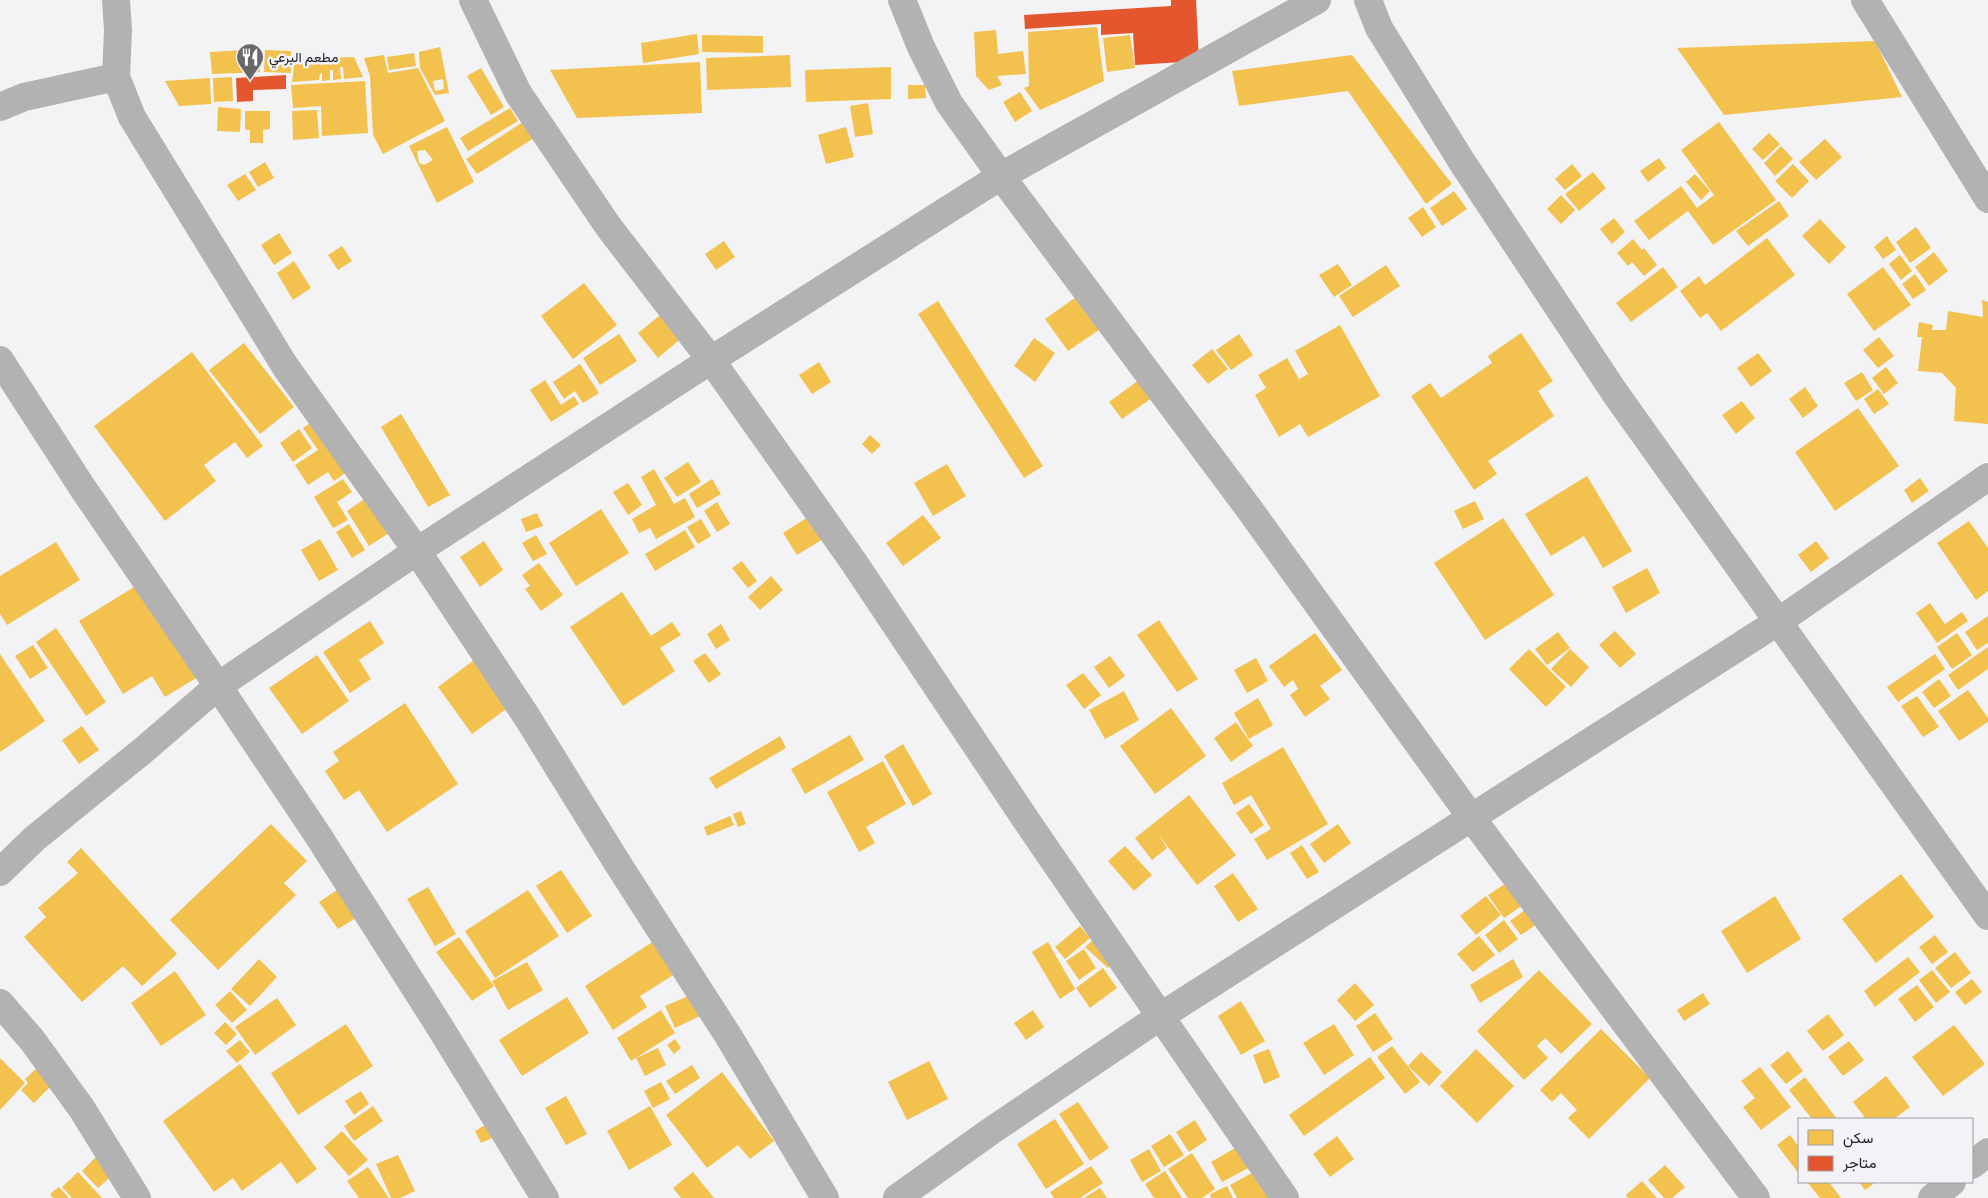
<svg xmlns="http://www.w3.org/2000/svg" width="1988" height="1198" font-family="Manrope,Vazirmatn,sans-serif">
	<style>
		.homes { fill: #f2c14e; fill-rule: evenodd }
		.shops { fill: #e4572e }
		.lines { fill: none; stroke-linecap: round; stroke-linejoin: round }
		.street { stroke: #b2b2b3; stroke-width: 28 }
		.labels { text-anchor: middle; stroke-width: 5; stroke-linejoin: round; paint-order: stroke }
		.poi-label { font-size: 14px; fill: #1e1e20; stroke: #f2f2f7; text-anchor: start }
	</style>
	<rect width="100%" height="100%" fill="#f3f3f6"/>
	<path class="homes" d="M 1097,27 L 1104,81 L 1040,110 L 1024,88 L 1029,86 L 1028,32 Z
		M 996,30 L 998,54 L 1023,51 L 1026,74 L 997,76 L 1002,85 L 989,90 L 976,76 L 974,32 Z
		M 697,34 L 699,54 L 643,63 L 641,43 Z
		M 702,35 L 763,36 L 763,53 L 702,52 Z
		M 1130,35 L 1135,68 L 1107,72 L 1103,38 Z
		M 1875,41 L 1902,97 L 1724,115 L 1677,48 Z
		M 440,47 L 449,93 L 435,95 L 420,68 L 419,52 ZM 443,79 L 444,89 L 435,91 L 433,81 Z
		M 259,49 L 260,72 L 212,74 L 210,52 Z
		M 265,50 L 291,51 L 291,73 L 264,72 Z
		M 414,53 L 416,66 L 389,70 L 387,57 Z
		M 384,55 L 388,73 L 418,68 L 445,121 L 383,154 L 373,135 L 370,76 L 364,58 Z
		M 790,55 L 791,87 L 707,90 L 706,58 Z
		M 1352,55 L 1452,184 L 1426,204 L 1348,91 L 1239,106 L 1232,71 Z
		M 354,57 L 363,77 L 344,79 L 343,67 L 340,67 L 341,79 L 333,80 L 333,70 L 330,70 L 330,80 L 322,81 L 322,73 L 320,74 L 319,80 L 292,82 L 295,59 Z
		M 700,62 L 702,113 L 577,118 L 550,70 Z
		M 891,67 L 891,99 L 806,102 L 805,70 Z
		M 481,68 L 504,107 L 491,115 L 467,76 Z
		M 232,77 L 233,101 L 214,102 L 213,78 Z
		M 210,78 L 211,104 L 179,106 L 165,81 Z
		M 365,81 L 368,133 L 322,136 L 321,106 L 293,108 L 291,85 Z
		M 908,85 L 925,85 L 926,98 L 908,99 Z
		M 1020,92 L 1032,111 L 1015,122 L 1003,102 Z
		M 868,103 L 873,134 L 855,137 L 850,106 Z
		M 218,107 L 241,109 L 240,132 L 217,131 Z
		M 510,108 L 518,121 L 468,151 L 460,138 Z
		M 317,110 L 319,138 L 293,140 L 292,111 Z
		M 245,111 L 270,111 L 270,129 L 263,130 L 263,143 L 250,143 L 250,130 L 245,130 Z
		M 523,122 L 534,138 L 477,174 L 466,159 Z
		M 1719,122 L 1776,200 L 1713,245 L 1688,211 L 1649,240 L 1634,221 L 1681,186 L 1697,208 L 1714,195 L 1681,150 Z
		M 447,127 L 474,182 L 437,203 L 409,146 ZM 425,150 L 433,160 L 424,165 L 419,163 L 417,151 Z
		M 846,127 L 854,157 L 826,164 L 818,135 Z
		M 1769,133 L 1780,144 L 1763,160 L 1752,149 Z
		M 1825,139 L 1842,157 L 1816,180 L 1799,162 Z
		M 1781,146 L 1793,159 L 1775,176 L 1764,163 Z
		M 1659,158 L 1666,168 L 1648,182 L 1640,171 Z
		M 265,162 L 274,178 L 258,187 L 249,172 Z
		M 1572,164 L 1582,176 L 1565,190 L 1555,179 Z
		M 1793,164 L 1809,181 L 1792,198 L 1775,181 Z
		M 1593,172 L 1606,188 L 1579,211 L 1565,194 Z
		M 245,174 L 256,190 L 238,201 L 227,185 Z
		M 1695,174 L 1710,191 L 1701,200 L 1686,182 Z
		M 1454,191 L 1467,209 L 1442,226 L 1430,208 Z
		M 1561,195 L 1575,210 L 1561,224 L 1547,209 Z
		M 1779,201 L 1789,216 L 1748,246 L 1736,231 Z
		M 1423,207 L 1436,227 L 1422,237 L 1408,218 Z
		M 1614,218 L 1625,232 L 1612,244 L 1600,229 Z
		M 1820,219 L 1846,247 L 1829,264 L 1802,236 Z
		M 1916,227 L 1931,248 L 1910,263 L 1896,242 Z
		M 279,233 L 292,253 L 274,265 L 261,245 Z
		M 1887,236 L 1896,250 L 1883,259 L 1874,247 Z
		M 1767,238 L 1795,275 L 1721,331 L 1707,313 L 1700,318 L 1680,291 L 1699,276 L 1705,285 Z
		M 1633,239 L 1642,250 L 1644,248 L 1657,265 L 1644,276 L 1632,262 L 1628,266 L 1617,253 Z
		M 724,241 L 735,257 L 716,270 L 705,254 Z
		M 342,246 L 352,261 L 338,270 L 328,255 Z
		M 1934,252 L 1948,271 L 1929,286 L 1915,267 Z
		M 1900,255 L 1912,271 L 1901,280 L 1889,264 Z
		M 294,261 L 311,288 L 293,300 L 277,273 Z
		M 1338,264 L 1352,285 L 1334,297 L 1319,275 Z
		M 1386,265 L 1400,286 L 1353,317 L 1339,296 Z
		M 1663,267 L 1678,287 L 1631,322 L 1616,303 Z
		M 1883,267 L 1911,305 L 1874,331 L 1847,294 Z
		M 1915,274 L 1926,290 L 1913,299 L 1902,284 Z
		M 584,283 L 617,325 L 573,359 L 541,316 Z
		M 1079,295 L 1102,328 L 1068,351 L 1045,319 Z
		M 1982,300 L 1988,302 L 1988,424 L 1954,421 L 1956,388 L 1942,373 L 1918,371 L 1922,337 L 1917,337 L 1919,322 L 1933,325 L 1932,330 L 1946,330 L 1948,311 L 1983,317 Z
		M 938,301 L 1043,466 L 1024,478 L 918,314 Z
		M 664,312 L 684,336 L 658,358 L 638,333 Z
		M 1340,325 L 1380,396 L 1308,437 L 1300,424 L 1279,437 L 1255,395 L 1266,388 L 1258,375 L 1287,358 L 1299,379 L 1308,374 L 1295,351 Z
		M 1521,333 L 1553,381 L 1538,391 L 1554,416 L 1488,461 L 1497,474 L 1474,490 L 1411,396 L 1430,383 L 1441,398 L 1492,363 L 1488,356 Z
		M 619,334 L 637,361 L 600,385 L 583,358 Z
		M 1239,334 L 1253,355 L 1231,370 L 1216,350 Z
		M 1879,337 L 1894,356 L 1878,368 L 1863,350 Z
		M 1034,338 L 1055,353 L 1035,382 L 1014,366 Z
		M 244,343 L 294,407 L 260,434 L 209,370 Z
		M 1212,349 L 1228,369 L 1208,384 L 1192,365 Z
		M 192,352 L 263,446 L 247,458 L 235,442 L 204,465 L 216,481 L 165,521 L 94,426 Z
		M 1758,353 L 1772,371 L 1751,387 L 1737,368 Z
		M 819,362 L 831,382 L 812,394 L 799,375 Z
		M 580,364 L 599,393 L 583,403 L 575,391 L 564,399 L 553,382 Z
		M 1886,367 L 1898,383 L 1884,394 L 1872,378 Z
		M 1862,372 L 1873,390 L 1856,401 L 1844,383 Z
		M 1143,377 L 1156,395 L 1122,419 L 1109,402 Z
		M 545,380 L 561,405 L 574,396 L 579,404 L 551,422 L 530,390 Z
		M 1805,387 L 1818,406 L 1803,418 L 1789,399 Z
		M 1878,389 L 1889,404 L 1874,414 L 1864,399 Z
		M 1742,401 L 1755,418 L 1736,434 L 1722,415 Z
		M 1858,408 L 1899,466 L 1835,511 L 1795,452 Z
		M 401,414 L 450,495 L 428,507 L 381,427 Z
		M 314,420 L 348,471 L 334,481 L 328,472 L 308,485 L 295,465 L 318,450 L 303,428 Z
		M 299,429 L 312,448 L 293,462 L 280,443 Z
		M 870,435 L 881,445 L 872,454 L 862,444 Z
		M 688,462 L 701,482 L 677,497 L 664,478 Z
		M 947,464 L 966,496 L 933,516 L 914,483 Z
		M 654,469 L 674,504 L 685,498 L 695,517 L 656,539 L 650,528 L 639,533 L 632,519 L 656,505 L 641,477 Z
		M 1587,476 L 1632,551 L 1603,568 L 1584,536 L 1551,556 L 1525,514 Z
		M 1920,478 L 1929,491 L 1912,503 L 1904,490 Z
		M 343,479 L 352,492 L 337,502 L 348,520 L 333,528 L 314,497 Z
		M 712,479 L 721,494 L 697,508 L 689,494 Z
		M 628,483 L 642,505 L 628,515 L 613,492 Z
		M 366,498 L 389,533 L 369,546 L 347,511 Z
		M 1475,501 L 1484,519 L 1463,529 L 1454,511 Z
		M 717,502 L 730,524 L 717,532 L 704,511 Z
		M 601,509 L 629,553 L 576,586 L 549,543 Z
		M 537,513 L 543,526 L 526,532 L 521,519 Z
		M 923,515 L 941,538 L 903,566 L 886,543 Z
		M 808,517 L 823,539 L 797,555 L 783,533 Z
		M 1503,518 L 1554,595 L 1485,640 L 1434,563 Z
		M 701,519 L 711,536 L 698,544 L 687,527 Z
		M 1969,521 L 1988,548 L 1988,591 L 1976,600 L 1937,543 Z
		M 349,524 L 365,550 L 352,558 L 336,532 Z
		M 685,530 L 695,547 L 655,571 L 645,554 Z
		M 536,535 L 547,554 L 533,561 L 522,543 Z
		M 320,539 L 338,570 L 319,581 L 301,550 Z
		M 484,541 L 503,570 L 480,587 L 460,557 Z
		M 1816,541 L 1829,558 L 1811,572 L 1798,555 Z
		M 56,542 L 80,580 L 7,625 L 0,614 L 0,576 Z
		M 742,561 L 757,581 L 748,588 L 732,568 Z
		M 539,563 L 563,595 L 541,611 L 525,589 L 530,586 L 522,575 Z
		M 1647,568 L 1660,593 L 1626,613 L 1612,587 Z
		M 771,576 L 783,590 L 760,610 L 748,597 Z
		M 139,584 L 196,678 L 165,697 L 152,676 L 123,694 L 79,621 Z
		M 622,592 L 651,636 L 672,622 L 681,635 L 660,648 L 675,671 L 623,706 L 570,627 Z
		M 1930,603 L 1945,624 L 1962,612 L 1968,621 L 1937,643 L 1916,613 Z
		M 1988,616 L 1988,643 L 1977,650 L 1965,632 Z
		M 1159,620 L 1198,679 L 1177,692 L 1137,635 Z
		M 370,621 L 384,643 L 359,660 L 371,679 L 350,693 L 323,652 Z
		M 721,624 L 730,640 L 716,649 L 707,634 Z
		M 56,628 L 106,702 L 86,716 L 36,642 Z
		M 1615,631 L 1636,654 L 1620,668 L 1599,645 Z
		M 1558,632 L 1570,648 L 1547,665 L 1535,649 Z
		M 1315,633 L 1342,670 L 1320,686 L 1330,699 L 1305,717 L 1290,695 L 1298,689 L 1293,680 L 1284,687 L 1269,666 Z
		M 1957,633 L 1972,655 L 1952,669 L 1937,647 Z
		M 33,645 L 48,668 L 30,679 L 15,656 Z
		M 1988,647 L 1988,669 L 1958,690 L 1948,675 Z
		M 1529,649 L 1566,687 L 1546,707 L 1509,669 Z
		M 1570,649 L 1589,667 L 1571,687 L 1551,669 Z
		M 705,653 L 721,674 L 709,683 L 693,661 Z
		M 0,654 L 45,721 L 0,752 Z
		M 1935,654 L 1945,669 L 1898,702 L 1887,687 Z
		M 317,655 L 349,701 L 302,734 L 269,688 Z
		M 1110,656 L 1125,676 L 1109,688 L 1094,667 Z
		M 478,657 L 513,704 L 472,734 L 438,687 Z
		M 1256,658 L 1268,681 L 1247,693 L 1234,670 Z
		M 1083,673 L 1101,695 L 1084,709 L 1066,685 Z
		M 1939,679 L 1951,696 L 1934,708 L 1922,692 Z
		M 1968,690 L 1988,718 L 1988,722 L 1959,741 L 1938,711 Z
		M 1124,691 L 1139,720 L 1105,739 L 1089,710 Z
		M 1917,696 L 1939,727 L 1923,737 L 1901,706 Z
		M 1258,698 L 1273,725 L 1249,739 L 1234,713 Z
		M 405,703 L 458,784 L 387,832 L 359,790 L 344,800 L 325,771 L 339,761 L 333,752 Z
		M 1171,708 L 1206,756 L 1155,794 L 1120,746 Z
		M 1236,722 L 1253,746 L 1231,762 L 1214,738 Z
		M 82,726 L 99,750 L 79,764 L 62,740 Z
		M 850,735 L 864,760 L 805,794 L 791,769 Z
		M 780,736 L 786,748 L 716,789 L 709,778 Z
		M 903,744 L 932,794 L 913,806 L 884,756 Z
		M 1283,747 L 1328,824 L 1267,860 L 1254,839 L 1271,829 L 1251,795 L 1234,805 L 1222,783 Z
		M 883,761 L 906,804 L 866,827 L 875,843 L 859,852 L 827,792 Z
		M 1189,795 L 1236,855 L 1197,885 L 1158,834 L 1167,848 L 1152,860 L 1135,838 Z
		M 1249,804 L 1264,825 L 1251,834 L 1236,813 Z
		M 741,811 L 746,824 L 738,827 L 733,814 Z
		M 730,816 L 734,825 L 707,836 L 704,827 Z
		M 271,824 L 307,861 L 284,883 L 296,895 L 218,970 L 170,920 Z
		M 1338,824 L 1351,843 L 1324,863 L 1310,844 Z
		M 1302,845 L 1319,872 L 1307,879 L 1290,853 Z
		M 1125,846 L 1152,875 L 1134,891 L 1108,861 Z
		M 81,848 L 177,954 L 142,986 L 123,966 L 82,1002 L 24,937 L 46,917 L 38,908 L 78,873 L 67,862 Z
		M 561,870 L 592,916 L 567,933 L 536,886 Z
		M 1233,873 L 1258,909 L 1238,922 L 1214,886 Z
		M 1901,874 L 1934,917 L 1876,963 L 1842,919 Z
		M 1511,880 L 1526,903 L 1504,918 L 1488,895 Z
		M 428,887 L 456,934 L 435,946 L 407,899 Z
		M 340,888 L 359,916 L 338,929 L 319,902 Z
		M 528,890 L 559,936 L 495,978 L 465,931 Z
		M 1486,896 L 1501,915 L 1476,935 L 1460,916 Z
		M 1775,896 L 1801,939 L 1747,973 L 1721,931 Z
		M 1526,909 L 1537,924 L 1521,935 L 1510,921 Z
		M 1504,920 L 1518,939 L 1499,953 L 1485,935 Z
		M 1080,926 L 1090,938 L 1065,959 L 1055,947 Z
		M 1935,935 L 1948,952 L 1932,964 L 1919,947 Z
		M 1479,936 L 1495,955 L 1473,972 L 1457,954 Z
		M 459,937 L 494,986 L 472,1001 L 436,952 Z
		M 654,941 L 675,974 L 640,996 L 647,1007 L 613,1030 L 585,986 Z
		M 1092,941 L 1114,962 L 1108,968 L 1085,947 Z
		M 1048,942 L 1075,989 L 1060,999 L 1032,952 Z
		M 1084,949 L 1096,968 L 1079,980 L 1066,961 Z
		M 1955,952 L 1971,973 L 1951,988 L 1935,968 Z
		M 1908,957 L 1920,972 L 1875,1007 L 1864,991 Z
		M 259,959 L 277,977 L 250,1006 L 231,989 Z
		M 1513,959 L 1523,977 L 1480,1003 L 1470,985 Z
		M 527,962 L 543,990 L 508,1010 L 492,981 Z
		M 1103,968 L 1117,988 L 1090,1008 L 1076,988 Z
		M 1539,970 L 1592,1024 L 1561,1054 L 1545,1038 L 1537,1046 L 1548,1058 L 1524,1080 L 1477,1031 Z
		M 1932,970 L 1950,992 L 1936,1003 L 1919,980 Z
		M 175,971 L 206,1015 L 161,1046 L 131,1003 Z
		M 1972,979 L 1982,992 L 1965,1005 L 1955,992 Z
		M 1355,983 L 1374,1005 L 1355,1021 L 1337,1000 Z
		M 1917,985 L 1934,1007 L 1915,1022 L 1898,999 Z
		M 230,991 L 247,1010 L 232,1023 L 215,1005 Z
		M 1703,993 L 1710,1004 L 1684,1021 L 1677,1010 Z
		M 691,995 L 700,1016 L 675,1028 L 665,1006 Z
		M 567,997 L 589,1033 L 522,1076 L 499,1040 Z
		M 277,998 L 296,1025 L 255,1055 L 235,1027 Z
		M 1241,1001 L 1265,1041 L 1241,1055 L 1218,1016 Z
		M 661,1010 L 675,1033 L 631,1061 L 617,1038 Z
		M 1033,1010 L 1044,1027 L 1026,1040 L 1014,1023 Z
		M 1375,1013 L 1393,1039 L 1373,1052 L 1356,1026 Z
		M 1828,1014 L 1844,1035 L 1823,1051 L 1807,1031 Z
		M 225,1022 L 237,1034 L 226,1045 L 214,1033 Z
		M 346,1024 L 373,1066 L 298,1115 L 271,1073 Z
		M 1334,1024 L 1354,1055 L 1324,1075 L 1303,1043 Z
		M 1954,1025 L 1985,1064 L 1943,1096 L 1912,1057 Z
		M 1601,1029 L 1650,1078 L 1589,1139 L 1568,1118 L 1577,1110 L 1561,1093 L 1552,1102 L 1540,1090 Z
		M 675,1039 L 681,1048 L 674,1054 L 667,1045 Z
		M 240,1040 L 250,1052 L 237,1063 L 226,1051 Z
		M 1849,1041 L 1864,1060 L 1843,1076 L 1828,1057 Z
		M 1392,1046 L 1420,1082 L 1405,1094 L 1377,1057 Z
		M 658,1048 L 666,1065 L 645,1076 L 636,1058 Z
		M 1269,1049 L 1280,1077 L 1264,1084 L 1253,1055 Z
		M 1476,1049 L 1514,1086 L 1477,1123 L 1440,1086 Z
		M 1788,1051 L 1803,1071 L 1786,1084 L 1770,1065 Z
		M 1421,1052 L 1442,1072 L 1429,1086 L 1408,1066 Z
		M 1370,1057 L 1385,1078 L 1304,1136 L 1289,1115 Z
		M 0,1058 L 25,1083 L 0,1110 Z
		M 929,1061 L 948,1099 L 907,1120 L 888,1082 Z
		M 240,1064 L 317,1169 L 297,1184 L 281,1162 L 242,1191 L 233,1178 L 214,1192 L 163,1121 Z
		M 692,1065 L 700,1078 L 675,1094 L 666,1081 Z
		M 39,1066 L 55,1082 L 34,1103 L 21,1090 L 28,1083 L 25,1079 Z
		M 1760,1067 L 1791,1107 L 1761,1130 L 1743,1107 L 1755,1098 L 1741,1081 Z
		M 722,1072 L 774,1141 L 750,1159 L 738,1145 L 707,1168 L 666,1115 Z
		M 1886,1076 L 1910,1107 L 1894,1119 L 1866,1119 L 1853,1102 Z
		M 1805,1077 L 1837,1119 L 1812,1119 L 1789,1090 Z
		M 661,1082 L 670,1099 L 653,1108 L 644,1091 Z
		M 361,1091 L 369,1104 L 354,1115 L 345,1101 Z
		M 566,1096 L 587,1134 L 566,1145 L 545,1108 Z
		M 1078,1102 L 1109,1148 L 1090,1161 L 1059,1114 Z
		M 373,1106 L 383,1121 L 354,1141 L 344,1126 Z
		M 650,1106 L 672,1145 L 629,1170 L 607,1131 Z
		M 1055,1119 L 1084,1164 L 1046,1189 L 1017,1144 Z
		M 1195,1120 L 1207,1140 L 1189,1152 L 1176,1132 Z
		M 485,1125 L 492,1138 L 481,1143 L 475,1131 Z
		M 342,1131 L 368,1160 L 349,1176 L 324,1147 Z
		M 1170,1134 L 1184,1155 L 1164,1167 L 1151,1146 Z
		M 1790,1135 L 1799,1147 L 1799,1174 L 1777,1145 Z
		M 1337,1136 L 1354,1159 L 1330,1177 L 1313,1154 Z
		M 1242,1144 L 1254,1165 L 1222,1182 L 1211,1162 Z
		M 1149,1149 L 1161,1171 L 1142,1182 L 1130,1160 Z
		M 1192,1153 L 1215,1189 L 1202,1198 L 1188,1198 L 1168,1169 Z
		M 98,1155 L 115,1173 L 98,1188 L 82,1171 Z
		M 398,1155 L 415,1191 L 400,1198 L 391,1198 L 376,1164 Z
		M 1665,1165 L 1685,1187 L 1672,1198 L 1664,1198 L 1648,1180 Z
		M 1091,1166 L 1103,1183 L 1080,1198 L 1054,1198 L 1050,1192 Z
		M 368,1167 L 389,1198 L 359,1198 L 347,1181 Z
		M 1259,1169 L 1276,1198 L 1237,1198 L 1230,1185 Z
		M 1165,1171 L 1182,1198 L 1154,1198 L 1145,1184 Z
		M 78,1172 L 102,1198 L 72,1198 L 62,1187 Z
		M 693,1172 L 714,1198 L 681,1198 L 673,1188 Z
		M 1642,1181 L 1657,1198 L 1628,1198 L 1626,1195 Z
		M 1807,1182 L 1829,1182 L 1841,1198 L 1820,1198 Z
		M 1859,1182 L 1876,1182 L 1865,1190 Z
		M 1227,1186 L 1233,1198 L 1211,1198 L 1210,1194 Z
		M 59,1187 L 69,1198 L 53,1198 L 50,1194 Z
		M 1100,1188 L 1107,1198 L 1084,1198 Z"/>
	<path class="shops" d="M 1171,0 L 1196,0 L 1199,61 L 1135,65 L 1133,33 L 1101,35 L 1101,24 L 1025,29 L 1024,15 L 1171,6 Z
		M 286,75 L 286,89 L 253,90 L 253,101 L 237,102 L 236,78 Z"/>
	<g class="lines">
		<path class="street" d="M 116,0 L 118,30 L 116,77 L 132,117 L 285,366 L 417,551 L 527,717 L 618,864 L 729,1037 L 825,1198
			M 473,0 L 518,93 L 608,226 L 711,360 L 853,561 L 1026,820 L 1285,1198
			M 902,0 L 921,47 L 949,103 L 1001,176 L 1247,506 L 1471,817 L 1756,1198
			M 1368,0 L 1379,28 L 1462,162 L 1615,393 L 1988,916
			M 1865,0 L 1988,199
			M 0,107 L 24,97 L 116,77
			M 0,360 L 82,487 L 218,686 L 319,837 L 438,1024 L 545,1198
			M 0,872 L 34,839 L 146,748 L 218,686 L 417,551 L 711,360 L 1001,176 L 1317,0
			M 0,1003 L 32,1040 L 82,1109 L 137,1198
			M 1972,1165 L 1988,1152
			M 897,1198 L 991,1131 L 1161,1016 L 1779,621 L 1988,477
			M 1932,1198 L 1952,1182"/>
	</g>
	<defs>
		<g id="restaurant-pin" transform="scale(1.4375)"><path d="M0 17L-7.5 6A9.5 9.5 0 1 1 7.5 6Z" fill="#69696b" stroke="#f2f2f7"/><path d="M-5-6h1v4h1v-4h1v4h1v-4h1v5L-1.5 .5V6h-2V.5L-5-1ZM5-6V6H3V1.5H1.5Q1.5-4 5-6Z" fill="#fff"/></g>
	</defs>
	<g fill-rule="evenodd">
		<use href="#restaurant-pin" x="250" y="57"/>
	</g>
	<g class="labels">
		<g class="poi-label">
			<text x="269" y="62">مطعم البرعي</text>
		</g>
	</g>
	<rect x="1798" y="1118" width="175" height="65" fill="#f2f2f7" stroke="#9d9da1"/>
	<rect x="1808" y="1130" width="25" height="15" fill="#f2c14e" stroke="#9d9da1"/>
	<text x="1843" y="1143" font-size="15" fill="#1e1e20">سكن</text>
	<rect x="1808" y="1156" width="25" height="15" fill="#e4572e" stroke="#9d9da1"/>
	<text x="1843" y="1168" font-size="15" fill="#1e1e20">متاجر</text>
</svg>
